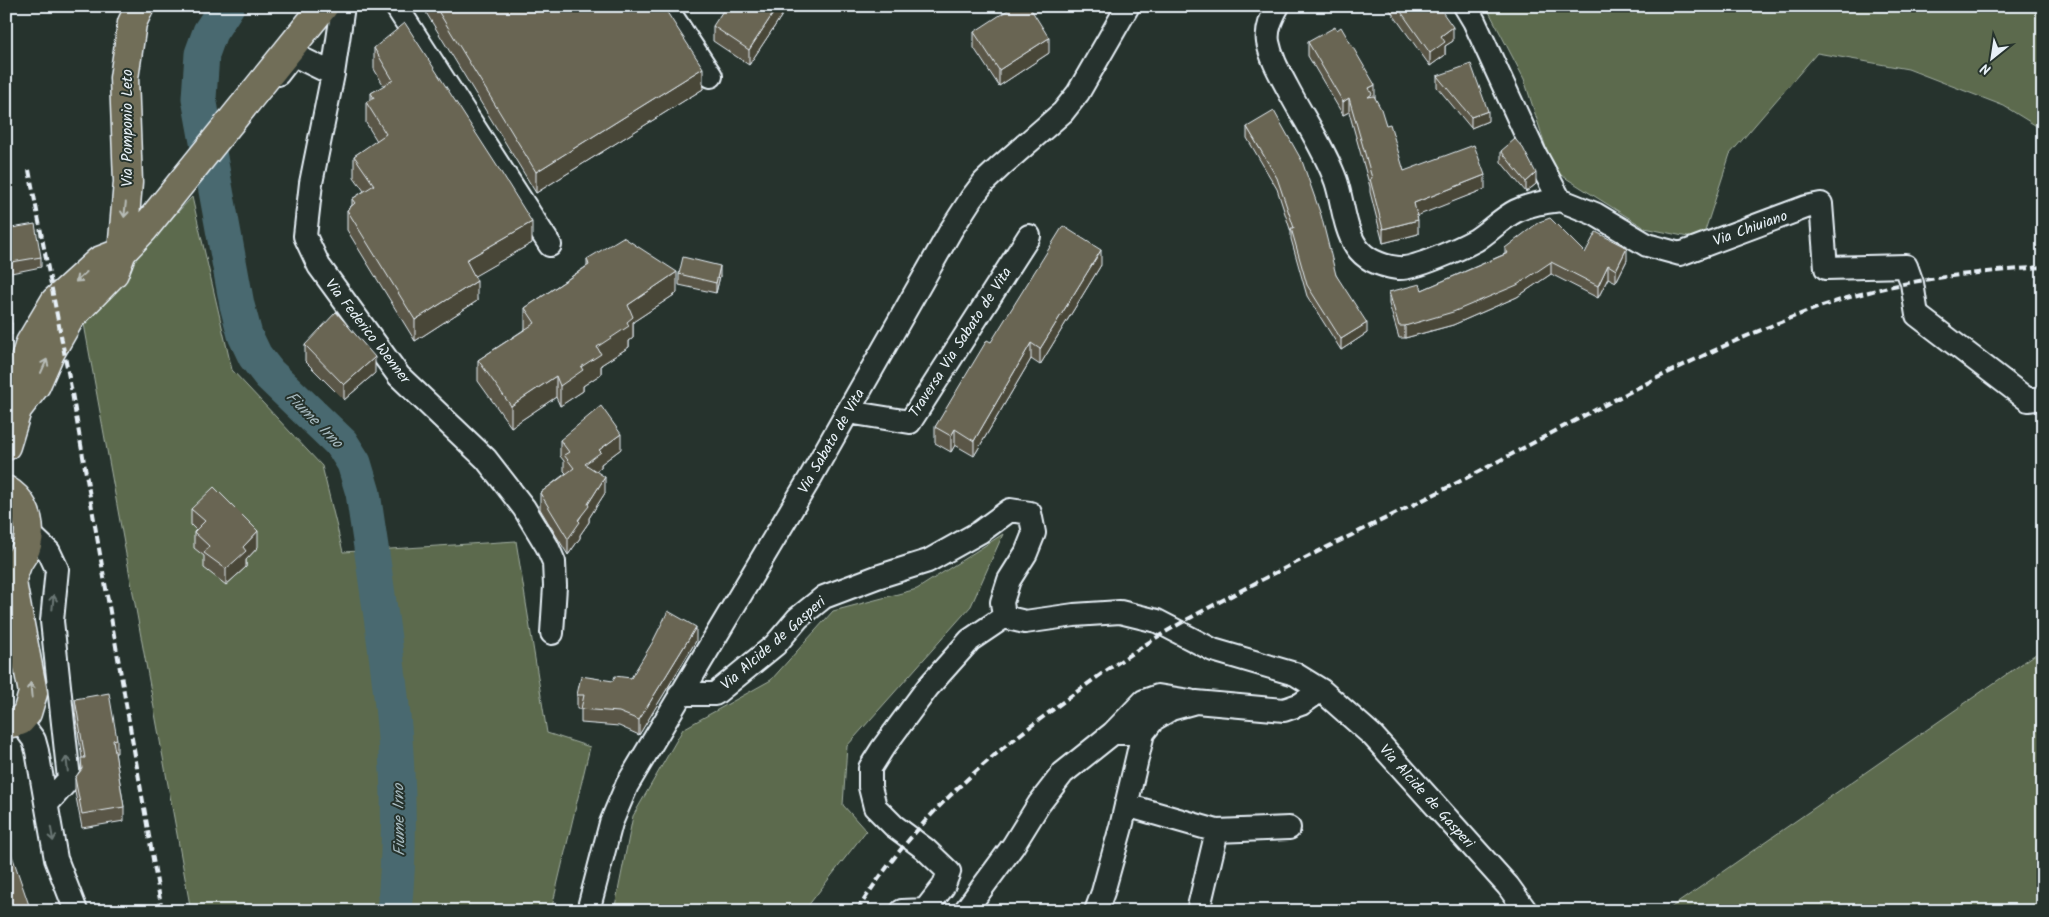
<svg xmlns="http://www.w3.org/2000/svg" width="2049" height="917" font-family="Kalam,sans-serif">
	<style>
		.green { fill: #5c6b4d; stroke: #a2aea2 }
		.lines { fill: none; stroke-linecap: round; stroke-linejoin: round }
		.river { stroke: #49696f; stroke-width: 35 }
		.minor-casing { stroke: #e8f1f8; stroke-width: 26 }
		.major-casing { stroke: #e8f1f8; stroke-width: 31 }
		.minor { stroke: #26332d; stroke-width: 22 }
		.major { stroke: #716e59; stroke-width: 28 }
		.rail { stroke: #e8f1f8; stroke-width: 4; stroke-dasharray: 8 4; stroke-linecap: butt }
		.wall { fill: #5a5747; stroke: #e8f1f8 }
		.shaded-wall { fill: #4a4739; stroke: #e8f1f8 }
		.building { fill: #696552; stroke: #e8f1f8 }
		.oneway { stroke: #b8bdb8 }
		.oneway2 { stroke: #6a7674 }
		.labels { text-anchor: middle; stroke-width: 4; stroke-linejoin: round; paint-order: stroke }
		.street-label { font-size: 15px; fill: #e8f1f8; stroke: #26332d }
		.water-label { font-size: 16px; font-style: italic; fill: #a8bbc1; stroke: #26332d }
	</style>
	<rect width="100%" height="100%" fill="#26332d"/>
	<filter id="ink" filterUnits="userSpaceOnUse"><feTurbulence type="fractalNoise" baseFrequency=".02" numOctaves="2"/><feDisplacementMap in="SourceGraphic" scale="10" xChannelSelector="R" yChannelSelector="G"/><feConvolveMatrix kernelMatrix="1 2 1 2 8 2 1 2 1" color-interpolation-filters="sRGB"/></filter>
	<g filter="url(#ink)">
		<path class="green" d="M 1486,6 L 2043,6 L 2043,130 L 2004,106 L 1908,69 L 1817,53 L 1730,154 L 1702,240 L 1645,228 L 1553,170 L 1524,79 Z
			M 192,197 L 232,370 L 322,466 L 343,552 L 516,541 L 547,733 L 590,747 L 551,911 L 191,911 L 82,313 Z
			M 1003,534 L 971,606 L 847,746 L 843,805 L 866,831 L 804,911 L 614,911 L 633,816 L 683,729 L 771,680 L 833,611 L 917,589 Z
			M 2043,649 L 2043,911 L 1666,911 Z"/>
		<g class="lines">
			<path class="river" d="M 227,6 L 210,32 L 202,54 L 199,98 L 237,305 L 245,335 L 255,356 L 269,374 L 342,444 L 354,463 L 363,493 C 383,631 409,771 394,911"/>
			<g class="minor-casing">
				<path id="minor" d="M 343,6 L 333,74 L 311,183 L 305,236 L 319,266 L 399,376 L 486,459 L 524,508 L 547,546 L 554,562 L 555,586 L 552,633
					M 396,6 L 550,245
					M 665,6 L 711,76
					M 1278,6 C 1272,17 1266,29 1268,42 C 1271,58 1279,72 1287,87 C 1303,118 1324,148 1336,181 C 1343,202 1344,228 1356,246 C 1365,260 1382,266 1398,268 C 1414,270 1461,248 1476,240 C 1490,231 1502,218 1516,211 C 1530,204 1545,202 1560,200
					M 1465,6 L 1474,21 L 1535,154 L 1560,200 L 1595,214 L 1647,245 L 1680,254 L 1806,207 L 1821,204 L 1826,268 L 1906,266 L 1912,283 L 1917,315 L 2028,400 L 2043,398
					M 278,74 L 289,60 L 296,56 L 333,74
					M 848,412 L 910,422 L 1029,236
					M 30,534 L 49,552 L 57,569 L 52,621 L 69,779 L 47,804
					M 680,694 L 715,694 L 775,645 L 798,618 L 824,597 L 877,577 L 928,561 L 980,532 L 1010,510 L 1030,513 L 1034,533 L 1026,553 L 1009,580 L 1002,602 L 1004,617 L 1025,622 L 1074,615 L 1120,612 L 1157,621 L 1213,650 L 1295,674 L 1321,690 L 1373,736 L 1508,886 L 1526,911
					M 20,721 L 34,740 L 37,751 L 56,859 L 76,911
					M 1113,733 L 1144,701 L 1158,696 L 1190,701
					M 1126,805 L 1217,831 L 1289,828
					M 588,911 L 611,823 L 627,785 L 809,480 L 951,230 L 971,199 L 984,182 L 1001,166 L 1063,112 L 1078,93 L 1128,6
					M 902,911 L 925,910 L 943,887 L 949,872 L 925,849 L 894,826 L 875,807 L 870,787 L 870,768 L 882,749 L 928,687 L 970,640 L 1004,617
					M 965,911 L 1013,846 L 1039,804 L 1063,773 L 1113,733 L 1143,733
					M 1096,911 L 1103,892 L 1121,827 L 1143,733 L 1154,719 L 1171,709 L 1196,702 L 1284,710 L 1301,704 L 1321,690
					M 1198,911 L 1217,831"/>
			</g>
			<g class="major-casing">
				<path id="major" d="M 19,407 L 36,385 L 50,353 L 70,318 L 114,273 L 122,252 L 128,182 L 124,78 L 132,23 L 140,6
					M 6,446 L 18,407 L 19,378 L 30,343 L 55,301 L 99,261 L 122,252 L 144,229 L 324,6
					M 6,490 C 36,507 37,555 6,571
					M 6,724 L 20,721 L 27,713 L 33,693 L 13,588 L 12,578 L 18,562"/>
			</g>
			<use href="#minor" class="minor"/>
			<use href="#major" class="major"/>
			<path class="rail" d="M 29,170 L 72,393 L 162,911
				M 857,911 C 906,832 969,772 1043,717 C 1085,685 1128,654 1174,627 C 1272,571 1376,525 1476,473 C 1570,424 1663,371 1761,330 C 1795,316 1829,302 1865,293 C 1922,277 1983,272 2043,267"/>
		</g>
		<path class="wall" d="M 422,6 L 663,6 L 703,89 L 536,193 Z
			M 788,6 L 749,65 L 713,41 L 713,26 Z
			M 1387,6 L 1438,6 L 1453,41 L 1445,46 L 1445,55 L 1430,66 Z
			M 974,32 L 1049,53 L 999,86 L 974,48 Z
			M 1308,42 L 1375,98 L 1404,171 L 1485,189 L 1417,215 L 1418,234 L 1383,243 L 1370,192 L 1370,187 L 1349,112 L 1343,115 L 1308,56 Z
			M 374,48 L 532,243 L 474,276 L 477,301 L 415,341 L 347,230 L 347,210 L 352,205 L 352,199 L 364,191 L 354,177 L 354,156 L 377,141 L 366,123 L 366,102 L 371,99 L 371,93 L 384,86 L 374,69 Z
			M 1437,76 L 1488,121 L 1471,128 L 1437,87 Z
			M 1247,127 L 1336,275 L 1367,333 L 1341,350 L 1307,296 L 1291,239 L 1291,232 L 1277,189 L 1247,138 Z
			M 1501,151 L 1536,184 L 1526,192 L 1501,162 Z
			M 6,229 L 41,257 L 41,267 L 6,274 Z
			M 1505,248 L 1585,253 L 1627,260 L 1616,282 L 1608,278 L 1598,298 L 1551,274 L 1517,297 L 1453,325 L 1405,338 L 1399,338 L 1389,304 L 1389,292 L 1422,290 L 1505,254 Z
			M 587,259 L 677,293 L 633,322 L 633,338 L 629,341 L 629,347 L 601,365 L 601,374 L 583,386 L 583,391 L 560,406 L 556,397 L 511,427 L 478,381 L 478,360 L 525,329 L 525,308 L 587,266 Z
			M 1101,265 L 1040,365 L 1031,359 L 974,456 L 955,445 L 951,452 L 935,443 L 935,427 L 991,342 Z
			M 679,274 L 720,276 L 716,293 L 679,285 Z
			M 6,308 L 12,324 L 12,335 L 6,331 Z
			M 305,345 L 375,373 L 344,400 L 305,361 Z
			M 560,440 L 621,449 L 601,464 L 601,467 L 596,471 L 605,493 L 589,518 L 589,522 L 580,535 L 580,538 L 568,555 L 540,509 L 540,493 L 566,473 L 564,471 L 564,461 L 560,456 Z
			M 191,509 L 258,547 L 246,560 L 246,567 L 226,585 L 204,568 L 204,556 L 194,548 L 194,532 L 196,530 L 191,525 Z
			M 696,641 L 639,735 L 619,726 L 581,723 L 581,709 L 577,709 L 577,695 L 613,681 L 631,678 Z
			M 75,699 L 117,739 L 117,753 L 115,753 L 124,807 L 124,821 L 82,828 L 75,792 L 75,778 L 81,769 L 82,758 L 75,712 Z"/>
		<path class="shaded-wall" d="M 778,6 L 788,6 L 749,65 L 749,50 Z
			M 1453,27 L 1453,41 L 1445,46 L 1445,55 L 1430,66 L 1430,53 L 1441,36 Z
			M 1049,38 L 1049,53 L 999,86 L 999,70 Z
			M 703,68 L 703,89 L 536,193 L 536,172 Z
			M 1375,85 L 1375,98 L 1372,100 L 1368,110 L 1369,88 Z
			M 1349,98 L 1349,112 L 1343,115 L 1343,102 Z
			M 1488,111 L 1488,121 L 1471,128 L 1471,117 Z
			M 1536,173 L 1536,184 L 1526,192 L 1526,182 Z
			M 1485,175 L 1485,189 L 1414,217 L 1414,203 Z
			M 1418,220 L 1418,234 L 1383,243 L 1383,229 Z
			M 532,222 L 532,243 L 466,281 L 466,260 Z
			M 1627,248 L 1627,260 L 1616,282 L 1616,270 Z
			M 1101,250 L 1101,265 L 1040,365 L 1040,349 Z
			M 1551,262 L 1551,274 L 1517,297 L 1453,325 L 1405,338 L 1405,326 Z
			M 1608,265 L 1608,278 L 1598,298 L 1598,286 Z
			M 720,266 L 720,276 L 716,293 L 716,283 Z
			M 677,272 L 677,293 L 633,322 L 633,338 L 629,341 L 629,347 L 601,365 L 601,374 L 583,386 L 583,391 L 560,406 L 560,386 L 581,367 L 597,347 L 628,305 Z
			M 477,281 L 477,301 L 415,341 L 415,320 Z
			M 1367,323 L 1367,333 L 1341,350 L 1341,339 Z
			M 1031,343 L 1031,359 L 974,456 L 974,441 Z
			M 375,357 L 375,373 L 344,400 L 344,385 Z
			M 556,376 L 556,397 L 511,427 L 511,406 Z
			M 955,429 L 955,445 L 951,452 L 951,436 Z
			M 621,434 L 621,449 L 601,464 L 601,467 L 585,480 L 585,464 L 599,450 Z
			M 605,477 L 605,493 L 589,518 L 589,522 L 580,535 L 580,538 L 568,555 L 568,539 L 588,504 Z
			M 258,531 L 258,547 L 246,560 L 246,567 L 226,585 L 226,569 L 243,547 Z
			M 696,627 L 696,641 L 639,735 L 639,720 Z"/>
		<path class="building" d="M 435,6 L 663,6 L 703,68 L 536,172 Z
			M 726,6 L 778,6 L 749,50 L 713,26 Z
			M 1014,6 L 1029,6 L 1049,38 L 999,70 L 974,32 Z
			M 1397,6 L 1438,6 L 1453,27 L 1441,36 L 1445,42 L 1430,53 Z
			M 405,23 L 499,169 L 532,222 L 466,260 L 477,281 L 415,320 L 347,210 L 355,203 L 352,199 L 374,185 L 354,156 L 386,134 L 366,102 L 374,98 L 371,93 L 393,80 L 374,48 Z
			M 1335,27 L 1337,30 L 1341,27 L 1375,85 L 1369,88 L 1372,94 L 1368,97 L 1374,96 L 1381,109 L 1386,125 L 1390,124 L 1404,171 L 1474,145 L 1485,175 L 1414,203 L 1418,220 L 1383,229 L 1370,179 L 1372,178 L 1349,98 L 1343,102 L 1308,42 Z
			M 1471,64 L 1488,111 L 1471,117 L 1437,76 Z
			M 1274,111 L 1302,161 L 1321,215 L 1336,275 L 1367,323 L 1341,339 L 1307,285 L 1291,228 L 1294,228 L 1277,178 L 1247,127 Z
			M 1515,139 L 1523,148 L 1536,173 L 1526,182 L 1501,151 Z
			M 1550,218 L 1585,253 L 1596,232 L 1627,248 L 1616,270 L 1608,265 L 1598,286 L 1551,262 L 1517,285 L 1453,312 L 1405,326 L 1399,326 L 1389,292 L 1420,284 L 1422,290 L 1508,253 L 1505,248 L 1539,222 Z
			M 35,224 L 41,257 L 6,263 L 6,229 Z
			M 1063,226 L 1101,250 L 1040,349 L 1031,343 L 974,441 L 955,429 L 951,436 L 935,427 L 987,340 L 991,342 Z
			M 623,237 L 677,272 L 628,305 L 633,317 L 627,322 L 629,326 L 597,347 L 601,354 L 581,367 L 583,370 L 560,386 L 556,376 L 511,406 L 478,360 L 535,323 L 525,308 L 589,265 L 587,259 Z
			M 683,257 L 720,266 L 716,283 L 679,274 Z
			M 6,308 L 10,316 L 12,324 L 6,320 Z
			M 336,312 L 375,357 L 344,385 L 305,345 Z
			M 601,406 L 621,434 L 599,450 L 601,452 L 585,464 L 605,477 L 588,504 L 589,506 L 578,520 L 580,522 L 568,539 L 540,493 L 574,468 L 564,455 L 569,452 L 560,440 Z
			M 214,487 L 258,531 L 243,547 L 246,551 L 226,569 L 204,553 L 209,546 L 194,532 L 205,521 L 191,509 Z
			M 668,611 L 696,627 L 639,720 L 619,712 L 581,709 L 584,695 L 577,695 L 581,676 L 613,681 L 615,676 L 631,678 L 652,643 Z
			M 109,693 L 117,739 L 113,740 L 124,807 L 82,814 L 75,778 L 82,769 L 81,758 L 85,758 L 75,699 Z
			M 6,838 L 31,911 L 6,911 Z"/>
		<defs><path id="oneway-shaft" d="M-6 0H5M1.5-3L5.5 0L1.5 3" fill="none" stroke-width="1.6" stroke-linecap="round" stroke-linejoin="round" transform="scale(1.25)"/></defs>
		<g class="oneway">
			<use href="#oneway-shaft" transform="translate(125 210) rotate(96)"/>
			<use href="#oneway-shaft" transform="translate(81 277) rotate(138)"/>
			<use href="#oneway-shaft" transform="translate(44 366) rotate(-66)"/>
			<use href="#oneway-shaft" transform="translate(31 690) rotate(-95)"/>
		</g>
		<g class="oneway2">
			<use href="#oneway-shaft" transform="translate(53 602) rotate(-85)"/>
			<use href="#oneway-shaft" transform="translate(67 764) rotate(-96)"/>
			<use href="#oneway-shaft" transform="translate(52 834) rotate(80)"/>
		</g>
	</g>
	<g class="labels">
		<g class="street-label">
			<text transform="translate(127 128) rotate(-90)" y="5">Via Pomponio Leto</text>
			<text transform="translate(1750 228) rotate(-20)" y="5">Via Chiuiano</text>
			<text transform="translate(368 331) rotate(52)" y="5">Via Federico Wenner</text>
			<text transform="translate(960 342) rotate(-57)" y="5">Traversa Via Sabato de Vita</text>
			<text transform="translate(831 441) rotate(-60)" y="5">Via Sabato de Vita</text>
			<text transform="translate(773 643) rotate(-41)" y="5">Via Alcide de Gasperi</text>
			<text transform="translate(1427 796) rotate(48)" y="5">Via Alcide de Gasperi</text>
		</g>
		<g class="water-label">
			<text transform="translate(315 419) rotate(45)" y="6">Fiume Irno</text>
			<text transform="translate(398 820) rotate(-91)" y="6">Fiume Irno</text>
		</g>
	</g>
	<rect width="2049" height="917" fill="none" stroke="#26332d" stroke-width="25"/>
	<rect x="12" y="12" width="2024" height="892" fill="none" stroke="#e8f1f8" stroke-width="2" filter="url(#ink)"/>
	<g transform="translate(1992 58) rotate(210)" stroke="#26332d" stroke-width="4" paint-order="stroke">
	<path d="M0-4L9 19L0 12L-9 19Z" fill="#e8f1f8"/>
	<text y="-8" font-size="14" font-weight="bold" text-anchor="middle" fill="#e8f1f8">N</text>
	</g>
</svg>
